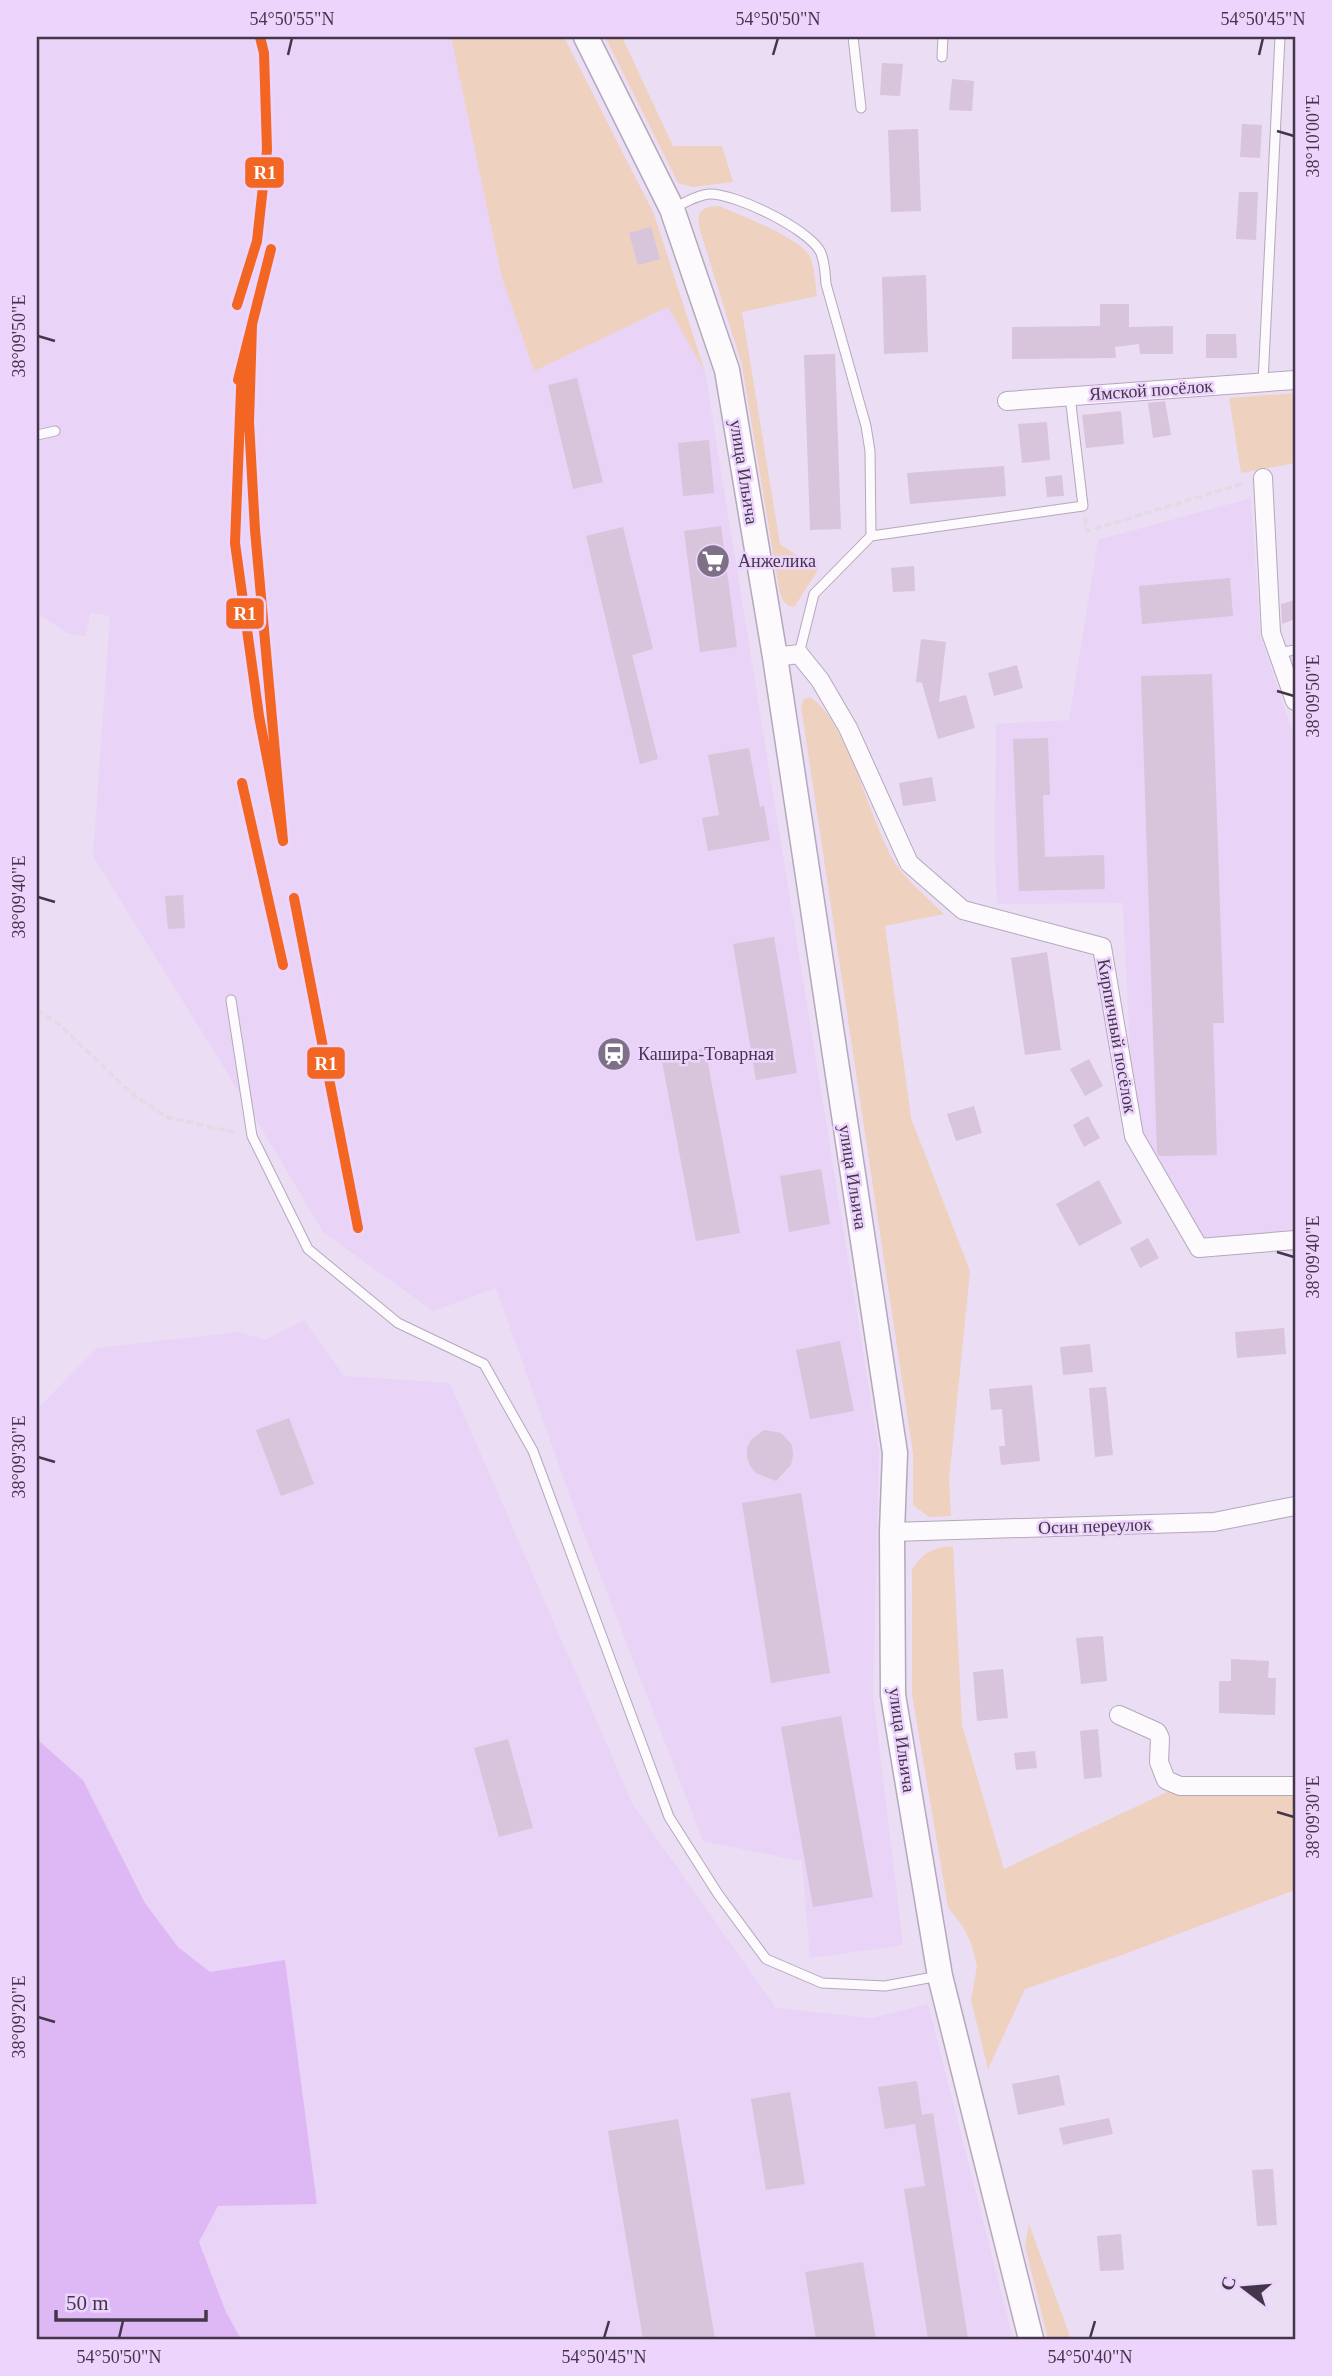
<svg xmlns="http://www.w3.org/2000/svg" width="1332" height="2376" font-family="Georgia,serif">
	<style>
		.built { fill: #e9d3f6 }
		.green { fill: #eed1be }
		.water { fill: #deb8f5 }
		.building { fill: #d8c4db }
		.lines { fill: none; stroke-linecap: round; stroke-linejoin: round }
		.lane-casing { stroke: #b4a8bb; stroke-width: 11 }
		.street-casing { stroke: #b4a8bb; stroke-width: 20 }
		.secondary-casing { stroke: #b4a8bb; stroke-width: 27 }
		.path { stroke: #e1dce3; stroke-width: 3.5; stroke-dasharray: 7 3.5; stroke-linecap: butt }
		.lane { stroke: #fcfafd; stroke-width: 9 }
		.street { stroke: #fcfafd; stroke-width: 18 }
		.secondary { stroke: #fcfafd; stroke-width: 24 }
		.rail-1-casing { stroke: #edd4fd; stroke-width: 16 }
		.rail-1 { stroke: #f26522; stroke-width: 10 }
		.ticks { fill: none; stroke: #43364b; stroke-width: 2.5 }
		.labels { text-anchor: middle; stroke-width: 5; stroke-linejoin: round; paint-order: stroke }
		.street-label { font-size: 18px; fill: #43364b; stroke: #edd4fd }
		.poi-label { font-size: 18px; fill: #43364b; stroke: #edd4fd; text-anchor: start }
		.line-badge { stroke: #edd4fd; stroke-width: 2.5 }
		.badge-label { font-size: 19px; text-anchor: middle; font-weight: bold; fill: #fff }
		.neatline { fill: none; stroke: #43364b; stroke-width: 2.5 }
		.ticks-label { font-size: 18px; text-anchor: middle; fill: #43364b }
	</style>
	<rect width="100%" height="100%" fill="#ebddf4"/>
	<path class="built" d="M 37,37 L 451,37 L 502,278 L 534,371 L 668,307 L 705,372 L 879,1451 L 873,1695 L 903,1945 L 810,1958 L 802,1861 L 703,1841 L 572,1502 L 496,1288 L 433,1311 L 323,1232 L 262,1129 L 93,856 L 110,616 L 90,612 L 86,636 L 67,633 L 37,613 Z
		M 1251,498 L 1260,635 L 1295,739 L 1295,1240 L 1199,1248 L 1134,1136 L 1123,903 L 997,904 L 995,854 L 996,724 L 1069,720 L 1098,540 Z
		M 304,1320 L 344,1376 L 450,1383 L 633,1805 L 776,2008 L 871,2018 L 928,2004 L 1013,2339 L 241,2339 L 226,2312 L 199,2242 L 218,2206 L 317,2203 L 285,1961 L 210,1972 L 178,1947 L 145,1903 L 83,1780 L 37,1739 L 37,1409 L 97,1348 L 239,1332 L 265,1340 Z"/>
	<path class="green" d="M 451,37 L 564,37 L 654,214 L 705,372 L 668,307 L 534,371 L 502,278 Z
		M 605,37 L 622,37 L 673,146 L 722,146 L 733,182 L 692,187 L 678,183 Z
		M 719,206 C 739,215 801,238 810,257 C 815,268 815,284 817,296 L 742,312 L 780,544 L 818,570 L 794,607 C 783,605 782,599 779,589 L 742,365 L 699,227 C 697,210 702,207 719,206 Z
		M 1295,393 L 1295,463 L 1241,473 L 1229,398 Z
		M 810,697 C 848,721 870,823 895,863 C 905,879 930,900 944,914 L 885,926 L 911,1118 L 970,1271 L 949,1480 L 951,1516 L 929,1517 L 913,1505 L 913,1453 L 801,706 L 804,699 Z
		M 953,1546 L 962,1725 L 1004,1869 L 1180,1786 L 1295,1786 L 1295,1890 L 1122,1955 L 1025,1989 L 988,2069 L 971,2000 L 977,1966 L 971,1943 L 963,1927 L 948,1907 L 912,1694 L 912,1570 C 923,1552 932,1548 953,1546 Z
		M 1029,2224 L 1071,2339 L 1048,2339 L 1025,2246 Z"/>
	<path class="water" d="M 37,1739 L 83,1780 L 145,1903 L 178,1947 L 210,1972 L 285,1960 L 317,2204 L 218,2206 L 199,2242 L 226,2312 L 241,2339 L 37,2339 Z"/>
	<path class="building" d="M 882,63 L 903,64 L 900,96 L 880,95 Z
		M 952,79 L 974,81 L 972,111 L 949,110 Z
		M 1242,124 L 1262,125 L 1260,158 L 1240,157 Z
		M 918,129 L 921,211 L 891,212 L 888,130 Z
		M 1239,192 L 1258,192 L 1256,240 L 1236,239 Z
		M 651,227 L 660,259 L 638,265 L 629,233 Z
		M 926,275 L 928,352 L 884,354 L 882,277 Z
		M 1100,304 L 1129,304 L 1129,327 L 1173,326 L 1173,354 L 1140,354 L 1139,344 L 1115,347 L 1116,358 L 1012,359 L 1012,327 L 1100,326 Z
		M 1206,334 L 1236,334 L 1237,358 L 1206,358 Z
		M 835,354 L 841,529 L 810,530 L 804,355 Z
		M 577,378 L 603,482 L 573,489 L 548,385 Z
		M 1165,401 L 1171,435 L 1153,438 L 1148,403 Z
		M 1121,411 L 1124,444 L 1086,448 L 1082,415 Z
		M 1047,422 L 1050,460 L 1022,463 L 1018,424 Z
		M 709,440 L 714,493 L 683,496 L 678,443 Z
		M 1004,466 L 1006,496 L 910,504 L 907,473 Z
		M 1062,475 L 1064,496 L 1047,497 L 1045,477 Z
		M 721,526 L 737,647 L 700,652 L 684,531 Z
		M 623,527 L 653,649 L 632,655 L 658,759 L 640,764 L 586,536 Z
		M 914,566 L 915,591 L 893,592 L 891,568 Z
		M 1230,578 L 1233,616 L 1142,624 L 1139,586 Z
		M 1295,600 L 1295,619 L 1282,624 L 1281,604 Z
		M 921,639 L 946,642 L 939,702 L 966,695 L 975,728 L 938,739 L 922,683 L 916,682 Z
		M 1017,665 L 1023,688 L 994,696 L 988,673 Z
		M 1212,674 L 1224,1023 L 1213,1023 L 1217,1155 L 1159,1156 L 1157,1153 L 1141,676 Z
		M 1048,738 L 1050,795 L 1043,795 L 1045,857 L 1104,855 L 1105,889 L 1019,891 L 1013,739 Z
		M 749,748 L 760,807 L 764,806 L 770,840 L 708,851 L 702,818 L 719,815 L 708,755 Z
		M 932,777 L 936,801 L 903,806 L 899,783 Z
		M 183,895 L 185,928 L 168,929 L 165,896 Z
		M 774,937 L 797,1073 L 756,1080 L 733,944 Z
		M 1047,952 L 1061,1050 L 1025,1055 L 1011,958 Z
		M 705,1048 L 740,1233 L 696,1241 L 661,1056 Z
		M 1089,1059 L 1103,1086 L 1085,1096 L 1070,1069 Z
		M 974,1106 L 982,1133 L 956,1141 L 947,1114 Z
		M 1088,1116 L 1100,1138 L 1084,1147 L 1073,1125 Z
		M 821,1169 L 830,1224 L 789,1232 L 780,1176 Z
		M 1099,1180 L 1122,1223 L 1079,1246 L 1056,1204 Z
		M 1148,1238 L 1159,1258 L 1140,1268 L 1130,1248 Z
		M 1284,1328 L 1286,1354 L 1237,1358 L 1235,1332 Z
		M 840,1341 L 854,1411 L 810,1419 L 796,1350 Z
		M 1090,1344 L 1093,1372 L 1063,1375 L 1060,1347 Z
		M 1032,1385 L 1040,1461 L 1001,1465 L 999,1446 L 1005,1446 L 1002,1409 L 991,1410 L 989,1389 Z
		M 1106,1387 L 1113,1455 L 1095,1457 L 1089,1388 Z
		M 289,1418 L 314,1484 L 281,1496 L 256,1430 Z
		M 764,1430 L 781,1433 L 792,1445 L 793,1455 L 791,1465 L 776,1481 L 756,1473 L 750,1466 L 747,1457 L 747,1448 L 751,1440 Z
		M 801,1493 L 830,1673 L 771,1683 L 742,1503 Z
		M 1103,1636 L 1107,1681 L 1081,1684 L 1076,1638 Z
		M 1231,1659 L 1269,1661 L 1268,1678 L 1276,1678 L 1275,1715 L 1219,1713 L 1219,1681 L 1231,1681 Z
		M 1003,1669 L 1008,1718 L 977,1721 L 973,1672 Z
		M 841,1716 L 873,1897 L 813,1907 L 781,1727 Z
		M 1098,1729 L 1102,1777 L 1084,1779 L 1080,1731 Z
		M 508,1739 L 533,1828 L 499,1837 L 474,1748 Z
		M 1035,1751 L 1037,1768 L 1016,1770 L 1014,1753 Z
		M 1059,2075 L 1065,2105 L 1018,2115 L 1012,2084 Z
		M 917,2081 L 922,2115 L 933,2113 L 968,2339 L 928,2339 L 904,2189 L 925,2186 L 915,2124 L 885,2129 L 878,2087 Z
		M 790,2092 L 805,2184 L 766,2190 L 751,2099 Z
		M 1109,2118 L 1113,2134 L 1063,2145 L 1059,2128 Z
		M 678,2119 L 715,2339 L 643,2339 L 608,2131 Z
		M 1273,2169 L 1277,2225 L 1257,2226 L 1252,2170 Z
		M 1121,2234 L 1124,2270 L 1100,2271 L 1097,2236 Z
		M 863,2262 L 876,2339 L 816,2339 L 805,2272 Z"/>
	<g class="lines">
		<g class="lane-casing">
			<path id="lane" d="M 853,37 L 861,108
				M 942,57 L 943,37
				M 674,208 C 684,203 697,195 709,194 C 735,193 808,229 820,251 C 825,261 825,273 826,284 L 866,426 L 870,451 L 871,536
				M 1263,382 L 1280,37
				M 37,435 L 55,431
				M 1278,653 L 1295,650
				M 799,654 L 814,594 L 871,536 L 1083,506 L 1070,396
				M 231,1000 L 252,1136 L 308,1249 L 398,1323 L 484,1364 L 533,1451 L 669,1817 L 718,1894 L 766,1959 L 822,1983 L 885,1986 L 939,1976"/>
		</g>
		<g class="street-casing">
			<path id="street" d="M 1007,401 L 1295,380
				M 1263,478 L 1271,633 L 1295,701
				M 775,657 L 799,654 L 820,680 L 848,728 L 909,863 L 963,910 L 1102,947 L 1134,1136 L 1199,1248 L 1295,1240
				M 892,1532 L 1214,1522 L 1295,1506
				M 1119,1715 L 1157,1732 L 1160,1738 L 1159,1762 L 1166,1780 L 1180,1786 L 1295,1786"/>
		</g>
		<g class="secondary-casing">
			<path id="secondary" d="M 586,37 L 672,209 L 727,370 L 775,657 L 895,1453 L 892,1532 L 893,1695 L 940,1976 L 1031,2339"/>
		</g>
		<path class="path" d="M 1085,518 L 1087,531 L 1245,483
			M 37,1010 L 60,1025 L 131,1093 L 167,1117 L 237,1133"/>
		<use href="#lane" class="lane"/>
		<use href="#street" class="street"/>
		<use href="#secondary" class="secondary"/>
		<g class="rail-1-casing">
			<path id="rail-1" d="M 237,305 L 257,241 L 267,150 L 264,53 L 260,37
				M 242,365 L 235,543 L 259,716 L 283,841 L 255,530 L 249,422 L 252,325
				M 238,380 L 271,249
				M 242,783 L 283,965
				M 294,898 L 358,1228"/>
		</g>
		<use href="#rail-1" class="rail-1"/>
	</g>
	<path class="ticks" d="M 288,55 L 292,38M 773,55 L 778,38M 1259,55 L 1263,38M 1277,131 L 1294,136M 38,336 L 55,341M 1277,691 L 1294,696M 38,897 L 55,902M 1277,1252 L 1294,1257M 38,1457 L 55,1462M 1277,1812 L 1294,1817M 38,2017 L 55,2022M 119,2338 L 123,2321M 604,2338 L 609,2321M 1090,2338 L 1095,2321"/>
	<defs>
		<g id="supermarket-disc" transform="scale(1.75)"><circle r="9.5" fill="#7e7086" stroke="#edd4fd"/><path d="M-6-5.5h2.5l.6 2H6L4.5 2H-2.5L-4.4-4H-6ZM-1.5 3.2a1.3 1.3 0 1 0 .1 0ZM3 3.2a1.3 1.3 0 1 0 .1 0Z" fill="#fff"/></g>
		<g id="station-disc" transform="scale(1.75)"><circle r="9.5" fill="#7e7086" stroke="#edd4fd"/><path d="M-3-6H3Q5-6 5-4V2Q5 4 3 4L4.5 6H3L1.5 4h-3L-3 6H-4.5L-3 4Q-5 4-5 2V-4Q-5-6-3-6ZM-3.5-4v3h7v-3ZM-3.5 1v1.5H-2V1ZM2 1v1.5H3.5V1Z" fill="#fff"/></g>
	</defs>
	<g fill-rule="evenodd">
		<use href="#supermarket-disc" x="713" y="561"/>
		<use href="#station-disc" x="614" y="1054"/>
	</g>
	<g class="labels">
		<g class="street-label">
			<text transform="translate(1151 390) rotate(-4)" y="6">Ямской посёлок</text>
			<text transform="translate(744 472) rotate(81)" y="6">улица Ильича</text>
			<text transform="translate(1117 1036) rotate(80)" y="6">Кирпичный посёлок</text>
			<text transform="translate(853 1177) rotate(81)" y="6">улица Ильича</text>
			<text transform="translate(1095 1526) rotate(-2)" y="6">Осин переулок</text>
			<text transform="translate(902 1740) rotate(82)" y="6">улица Ильича</text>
		</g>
		<g class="poi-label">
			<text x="738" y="567">Анжелика</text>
			<text x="638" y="1060">Кашира-Товарная</text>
		</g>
	</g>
	<g class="line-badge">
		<rect x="244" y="156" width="41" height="33" rx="7" fill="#f26522"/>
		<rect x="225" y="597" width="40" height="33" rx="7" fill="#f26522"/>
		<rect x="306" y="1046" width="40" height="34" rx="7" fill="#f26522"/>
	</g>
	<g class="badge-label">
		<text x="265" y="179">R1</text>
		<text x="245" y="620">R1</text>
		<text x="326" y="1070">R1</text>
	</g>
	<rect width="1332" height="2376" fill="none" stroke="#edd4fd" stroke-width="77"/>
	<g transform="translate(1244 2288) rotate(286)" stroke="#edd4fd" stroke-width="5" paint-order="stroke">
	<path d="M0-5L12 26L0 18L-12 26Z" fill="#43364b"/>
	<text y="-10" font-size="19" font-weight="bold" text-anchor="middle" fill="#43364b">С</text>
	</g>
	<path d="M56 2310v10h150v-10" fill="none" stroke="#43364b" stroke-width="3.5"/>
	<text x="66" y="2310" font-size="21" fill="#43364b" stroke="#edd4fd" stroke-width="5" paint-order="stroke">50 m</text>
	<rect x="38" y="38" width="1256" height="2300" class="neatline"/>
	<g class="ticks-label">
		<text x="292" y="25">54°50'55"N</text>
		<text x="778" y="25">54°50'50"N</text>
		<text x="1263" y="25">54°50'45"N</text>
		<text transform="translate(1313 136) rotate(-90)" y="6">38°10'00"E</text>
		<text transform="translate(19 336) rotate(-90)" y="6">38°09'50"E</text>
		<text transform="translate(1313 696) rotate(-90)" y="6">38°09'50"E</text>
		<text transform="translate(19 897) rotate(-90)" y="6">38°09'40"E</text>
		<text transform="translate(1313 1257) rotate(-90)" y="6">38°09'40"E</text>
		<text transform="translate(19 1457) rotate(-90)" y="6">38°09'30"E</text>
		<text transform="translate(1313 1817) rotate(-90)" y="6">38°09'30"E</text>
		<text transform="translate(19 2017) rotate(-90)" y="6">38°09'20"E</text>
		<text x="119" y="2363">54°50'50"N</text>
		<text x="604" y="2363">54°50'45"N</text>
		<text x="1090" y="2363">54°50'40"N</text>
	</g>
</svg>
